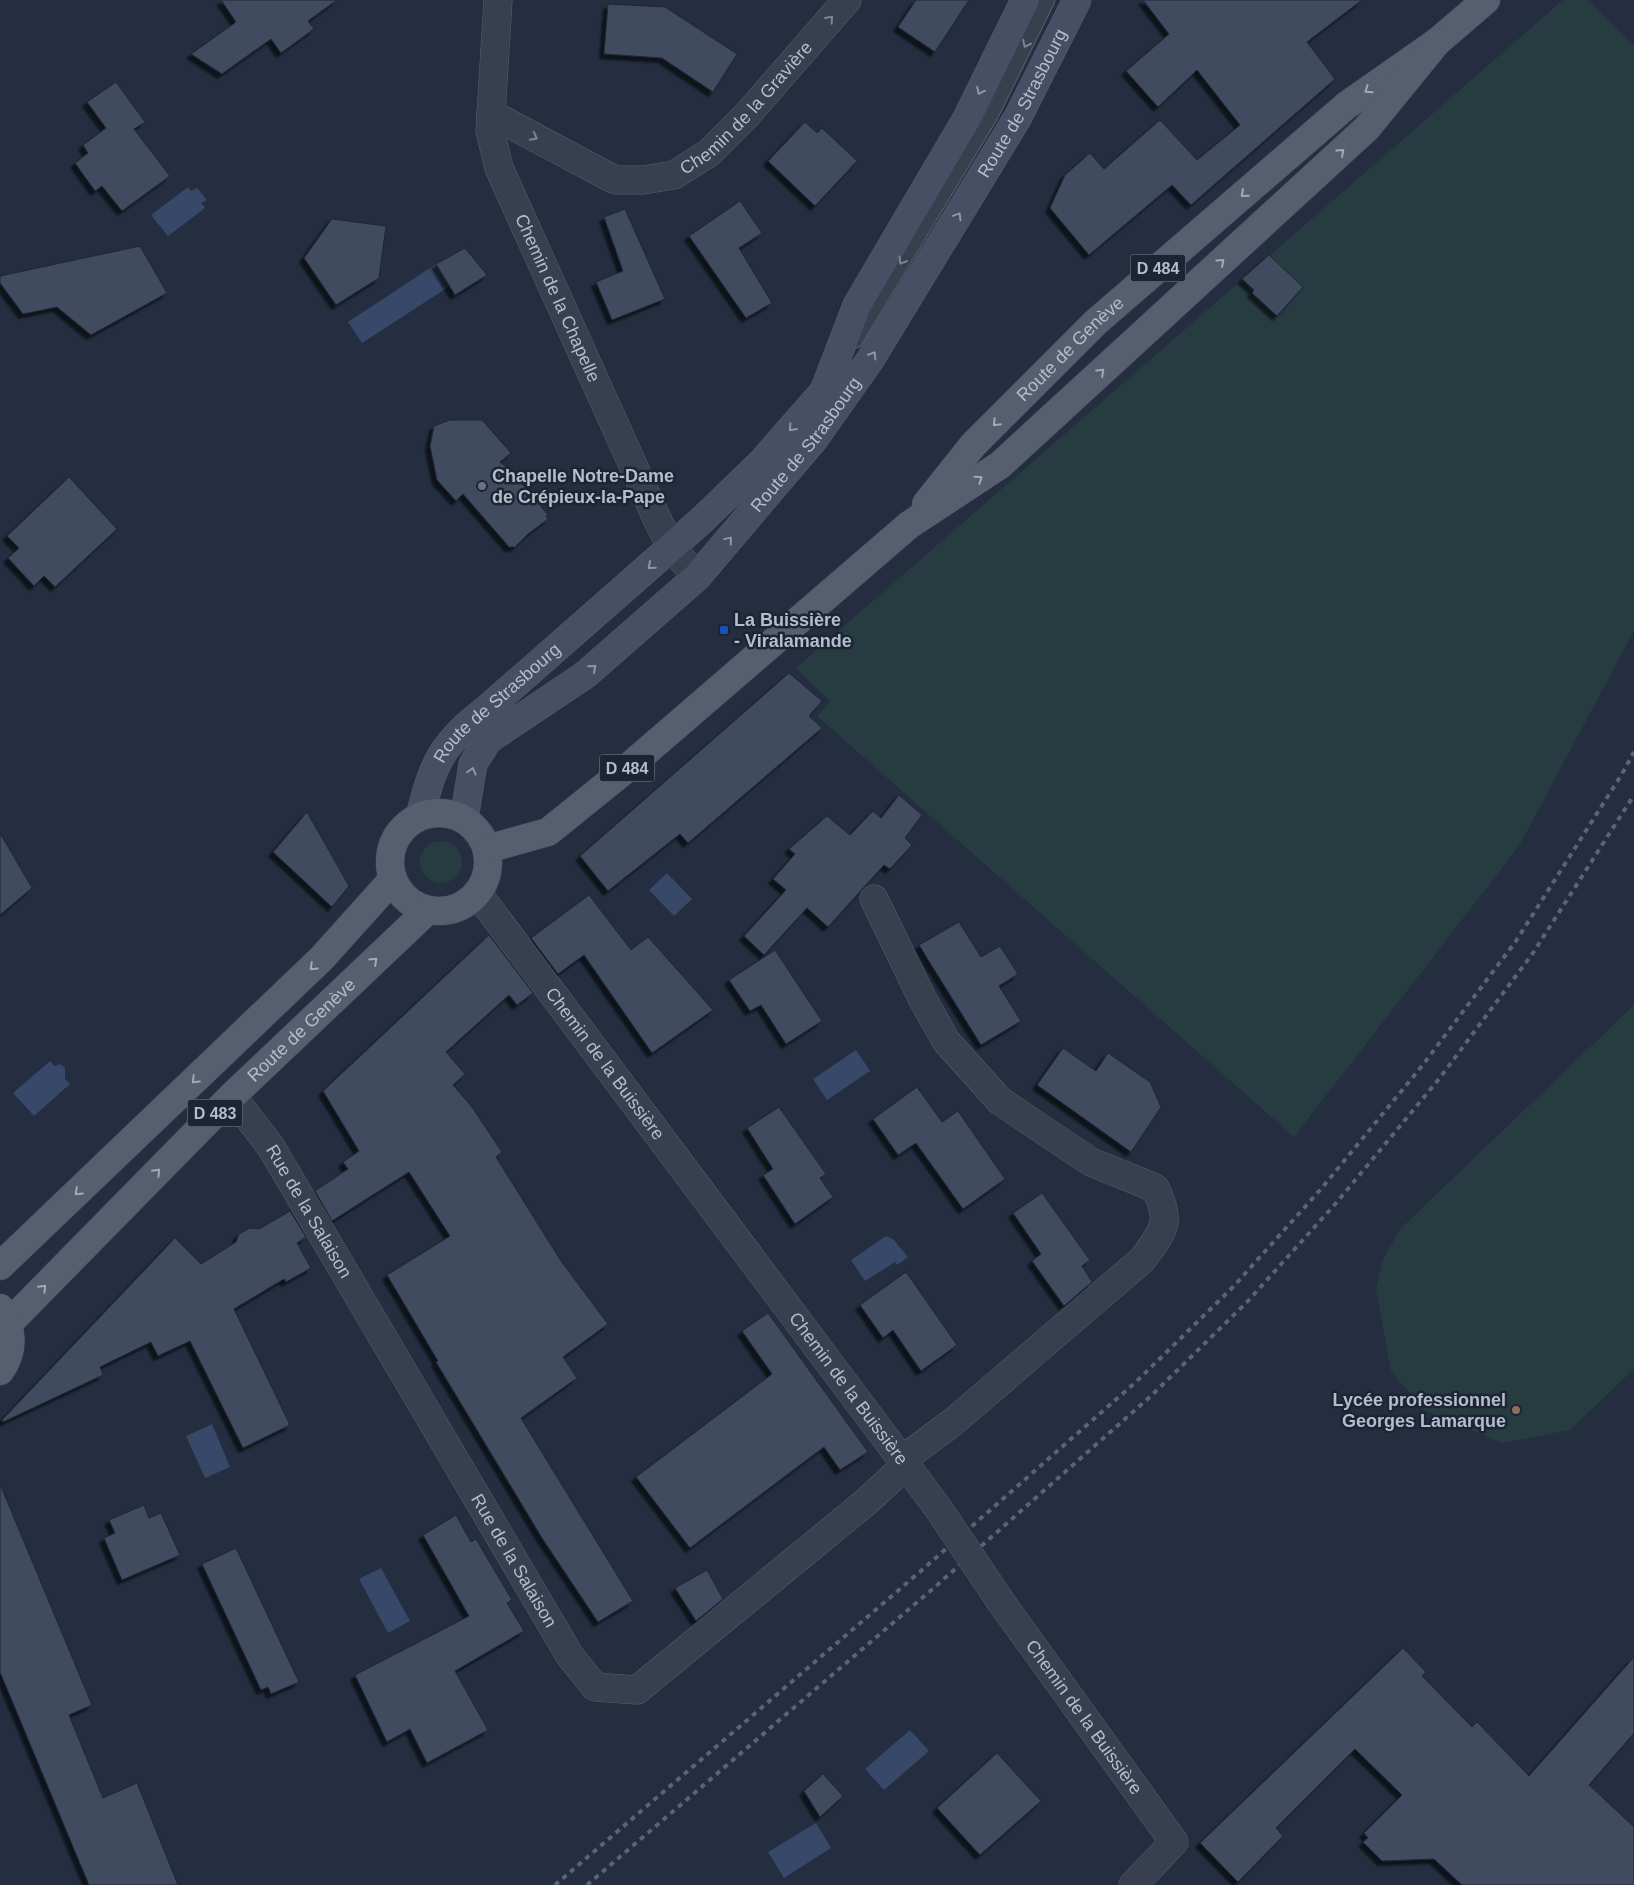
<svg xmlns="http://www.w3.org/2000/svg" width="1634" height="1885" font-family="Arial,sans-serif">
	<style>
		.green { fill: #263c41 }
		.water { fill: #374868 }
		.building { fill: #404b60; stroke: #1f2737; filter: url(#shadow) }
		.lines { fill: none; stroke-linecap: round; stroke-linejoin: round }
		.lane-casing { stroke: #565e6e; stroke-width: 17 }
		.street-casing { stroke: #565e6e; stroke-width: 29 }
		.secondary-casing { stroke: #565e6e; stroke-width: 29 }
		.primary-casing { stroke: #424959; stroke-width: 29 }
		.lane { stroke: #384050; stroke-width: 15 }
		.street { stroke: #384050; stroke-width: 28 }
		.secondary { stroke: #464f63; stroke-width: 28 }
		.primary { stroke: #565f70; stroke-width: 28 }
		.rail { stroke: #5a6477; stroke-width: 4; stroke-dasharray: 5 5; stroke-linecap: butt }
		.street-bridge-casing { stroke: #565e6e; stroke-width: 29; stroke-linecap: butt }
		.street-bridge { stroke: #384050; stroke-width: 28 }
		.oneway { stroke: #7d8494 }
		.oneway2 { stroke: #a2a9b9 }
		.oneway3 { stroke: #8e96a7 }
		.worship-dot { fill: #6b7280; stroke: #1d2535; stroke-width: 2 }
		.transit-dot { fill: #1a4fb4; stroke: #1d2535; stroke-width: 2 }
		.education-dot { fill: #8d6e63; stroke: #1d2535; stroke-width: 2 }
		.labels { text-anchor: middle; stroke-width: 5; stroke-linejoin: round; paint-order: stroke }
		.shield { fill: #1d2535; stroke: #878f9e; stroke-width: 1 }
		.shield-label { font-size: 16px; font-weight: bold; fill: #b5bccb }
		.street-label { font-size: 18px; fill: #b5bccb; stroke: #1d2535 }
		.poi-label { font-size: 18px; font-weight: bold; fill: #b5bccb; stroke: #1d2535; text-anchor: start }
	</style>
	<defs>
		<filter id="shadow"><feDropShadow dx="-4.5" dy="4.5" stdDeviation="1" flood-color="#0009"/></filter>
	</defs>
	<rect width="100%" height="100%" fill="#242e40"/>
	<path class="green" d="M 1563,0 L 1587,0 L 1634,45 L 1634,631 L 1519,846 L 1294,1137 L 817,716 L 830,701 L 796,668 Z
		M420 862a21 21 0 1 1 42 0a21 21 0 1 1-42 0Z
		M 1634,1005 L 1634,1369 L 1570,1430 L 1502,1443 L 1424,1410 L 1391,1371 L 1376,1289 L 1383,1259 L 1401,1228 Z"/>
	<path class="water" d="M 188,187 L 191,191 L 197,188 L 207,200 L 201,203 L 205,208 L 168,236 L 151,215 Z
		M 436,264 L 450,286 L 362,343 L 348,322 Z
		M 667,873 L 692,899 L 674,916 L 649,890 Z
		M 856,1050 L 870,1071 L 827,1100 L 813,1079 Z
		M 50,1061 L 54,1066 L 60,1064 L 65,1068 L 65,1079 L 70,1084 L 34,1116 L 13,1093 Z
		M 886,1236 L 894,1240 L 908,1257 L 897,1265 L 895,1262 L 865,1281 L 851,1260 Z
		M 212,1424 L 230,1467 L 205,1478 L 186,1436 Z
		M 381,1568 L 410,1621 L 388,1633 L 359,1579 Z
		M 910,1730 L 929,1751 L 884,1790 L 865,1769 Z
		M 816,1823 L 831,1848 L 784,1878 L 768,1852 Z"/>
	<path class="building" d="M 221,0 L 337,0 L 308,21 L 314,29 L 281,53 L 271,39 L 222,74 L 191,54 L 236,22 Z
		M 916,0 L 969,0 L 935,52 L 898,27 Z
		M 1143,0 L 1362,0 L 1307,42 L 1335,79 L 1191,205 L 1172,185 L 1089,255 L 1050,208 L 1065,175 L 1090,153 L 1104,169 L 1160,120 L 1197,160 L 1240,125 L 1197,70 L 1158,107 L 1126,71 L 1169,34 Z
		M 608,4 L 665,7 L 737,54 L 713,92 L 662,58 L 604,54 Z
		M 116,82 L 145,122 L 134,129 L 170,176 L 122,211 L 102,186 L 95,191 L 75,163 L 88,153 L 83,145 L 106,128 L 87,102 Z
		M 805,122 L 817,133 L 822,128 L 857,161 L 815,206 L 768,161 Z
		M 740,201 L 762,233 L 739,248 L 772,303 L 746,318 L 689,236 Z
		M 625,209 L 665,299 L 612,320 L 596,282 L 623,271 L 604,217 Z
		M 332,219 L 386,226 L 379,278 L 336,305 L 304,258 Z
		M 140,246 L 167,293 L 91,335 L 57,307 L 23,314 L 0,283 L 0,276 Z
		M 465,248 L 487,275 L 455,295 L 436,264 Z
		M 1269,255 L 1303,287 L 1277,316 L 1252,293 L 1254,290 L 1242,279 Z
		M 450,420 L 482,420 L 511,453 L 500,462 L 513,473 L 548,515 L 546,516 L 548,519 L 528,534 L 514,548 L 512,546 L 510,548 L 463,494 L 456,501 L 437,480 L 430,446 L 434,426 Z
		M 69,477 L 117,529 L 55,587 L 44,576 L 34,586 L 8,558 L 19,548 L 7,536 Z
		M 789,673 L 822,701 L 809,716 L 822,728 L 688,843 L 680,834 L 608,891 L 580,856 Z
		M 899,795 L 922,815 L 905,838 L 912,845 L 890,869 L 884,865 L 828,927 L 807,908 L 764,955 L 744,936 L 786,890 L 773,879 L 795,854 L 789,849 L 827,816 L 850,835 L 873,811 L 881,818 Z
		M 307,812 L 349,886 L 332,907 L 273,852 Z
		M 0,833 L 32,888 L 0,915 Z
		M 589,895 L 631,950 L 648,937 L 713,1010 L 652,1053 L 584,955 L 558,974 L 531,938 Z
		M 959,922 L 981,957 L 1000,946 L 1018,974 L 999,986 L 1021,1021 L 981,1045 L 919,945 Z
		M 489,935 L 533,993 L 517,1005 L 509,995 L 446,1052 L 465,1074 L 453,1085 L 472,1107 L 502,1152 L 496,1157 L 561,1261 L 608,1324 L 563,1357 L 577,1378 L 521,1418 L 633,1601 L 598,1622 L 542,1538 L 436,1362 L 438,1361 L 387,1275 L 450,1236 L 409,1172 L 332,1221 L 315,1191 L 348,1169 L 343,1162 L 359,1151 L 323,1091 Z
		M 775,950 L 822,1021 L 786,1044 L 761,1005 L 750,1011 L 729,980 Z
		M 1063,1048 L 1096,1071 L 1108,1053 L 1150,1082 L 1161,1107 L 1131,1152 L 1037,1085 Z
		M 917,1087 L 942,1122 L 958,1111 L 1005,1179 L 963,1209 L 916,1143 L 898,1155 L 873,1119 Z
		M 779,1107 L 826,1174 L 820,1178 L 833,1197 L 795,1224 L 763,1175 L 773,1169 L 747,1128 Z
		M 1042,1193 L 1090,1260 L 1082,1266 L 1092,1282 L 1064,1306 L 1032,1261 L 1041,1254 L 1013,1213 Z
		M 290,1211 L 306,1237 L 297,1243 L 311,1268 L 286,1282 L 284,1279 L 234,1309 L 290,1425 L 243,1448 L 190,1341 L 158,1356 L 151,1342 L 100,1367 L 103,1375 L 3,1422 L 2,1420 L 175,1238 L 201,1264 L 236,1242 L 239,1234 L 250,1228 L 259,1229 Z
		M 906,1272 L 957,1345 L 921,1371 L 893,1330 L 883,1338 L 860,1305 Z
		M 768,1313 L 868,1452 L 840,1470 L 824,1447 L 690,1548 L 636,1477 L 772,1374 L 742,1331 Z
		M 0,1484 L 92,1705 L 69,1715 L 103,1798 L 137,1783 L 178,1885 L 89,1885 L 0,1672 Z
		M 144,1505 L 149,1518 L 161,1513 L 180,1555 L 122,1580 L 104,1538 L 115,1533 L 109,1520 Z
		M 456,1515 L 471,1542 L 476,1539 L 512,1600 L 507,1603 L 524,1631 L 455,1671 L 488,1730 L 427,1763 L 410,1729 L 387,1742 L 355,1675 L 469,1616 L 423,1535 Z
		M 236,1548 L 299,1682 L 271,1694 L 268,1687 L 261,1690 L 202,1564 Z
		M 707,1570 L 723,1599 L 696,1621 L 675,1588 Z
		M 1403,1648 L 1426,1672 L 1422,1676 L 1472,1727 L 1477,1722 L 1529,1776 L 1634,1657 L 1634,1733 L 1589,1785 L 1634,1827 L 1634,1885 L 1462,1885 L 1434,1859 L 1382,1861 L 1363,1842 L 1368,1838 L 1364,1833 L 1402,1795 L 1355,1749 L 1276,1828 L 1283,1836 L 1238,1882 L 1200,1843 Z
		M 997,1753 L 1041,1801 L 980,1855 L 937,1808 Z
		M 823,1774 L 843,1796 L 820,1817 L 804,1791 Z"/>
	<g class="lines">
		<g class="lane-casing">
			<path id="lane" d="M 855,340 L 991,114 L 1047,0"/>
		</g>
		<g class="street-casing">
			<g id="street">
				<path id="s1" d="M 498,0 L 490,131 L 499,168 L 659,523 L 672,548 L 697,577"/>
				<path id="s2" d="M 491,114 L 615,180 L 643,180 L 674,175 L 709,153 L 747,115 L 847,0"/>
				<path id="s3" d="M 478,894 L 938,1508"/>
				<path d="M 874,899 L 922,998 L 946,1041 L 1000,1101 L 1091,1162 L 1155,1188 C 1173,1223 1163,1231 1142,1260 L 953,1422 L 902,1460"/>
				<path id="s4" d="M 232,1096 L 271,1147 L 570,1656 L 595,1687 L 637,1690 L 866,1502 L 906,1465"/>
				<path id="s5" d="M 1001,1602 L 1174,1842 L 1133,1885"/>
			</g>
		</g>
		<g class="secondary-casing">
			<g id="secondary">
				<path id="s6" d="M 420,816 C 434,760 442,744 488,708 L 702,520 L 761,463 L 824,391 L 857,305 L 967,118 L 1025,0"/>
				<path id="s7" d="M 464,819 L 473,764 L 488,740 L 585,675 L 697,577 L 815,438 L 870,360 L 1018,117 L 1077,0"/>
			</g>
		</g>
		<g class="primary-casing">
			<g id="primary">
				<path id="s8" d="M 926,504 L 973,445 L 1096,322 L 1347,105 L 1437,42 L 1486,0"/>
				<circle cx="439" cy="862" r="49"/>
				<path d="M 487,849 L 548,832 L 626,769 L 909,525 L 1000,465 L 1367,128 L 1437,42"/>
				<path d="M 0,1266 L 322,958 L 393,879"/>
				<path id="s9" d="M 9,1323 L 232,1096 L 428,910"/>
				<path d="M 0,1371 C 15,1351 13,1328 0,1308"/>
			</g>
		</g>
		<use href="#lane" class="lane"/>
		<use href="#street" class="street"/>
		<use href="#secondary" class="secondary"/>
		<use href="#primary" class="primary"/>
		<path class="rail" d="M 555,1885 L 922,1570 L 1137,1381 L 1233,1287 L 1321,1189 L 1422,1066 L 1516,941 L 1622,774 L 1634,752
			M 587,1885 L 936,1586 L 1151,1396 L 1248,1301 L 1337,1202 L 1439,1079 L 1533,953 L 1634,795"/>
		<g class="street-bridge-casing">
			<path id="street-bridge" d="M 938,1508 L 1001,1602"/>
		</g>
		<use href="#street-bridge" class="street-bridge"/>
	</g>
	<defs><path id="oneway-chevron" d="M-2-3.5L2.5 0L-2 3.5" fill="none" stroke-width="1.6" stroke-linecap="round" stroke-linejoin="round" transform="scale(1.25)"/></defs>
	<g class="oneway">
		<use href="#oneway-chevron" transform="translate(830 19) rotate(-49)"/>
		<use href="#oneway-chevron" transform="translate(1026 44) rotate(116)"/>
		<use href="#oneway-chevron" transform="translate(534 137) rotate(28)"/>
		<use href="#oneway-chevron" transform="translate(902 261) rotate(121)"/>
	</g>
	<g class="oneway2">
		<use href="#oneway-chevron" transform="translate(1368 90) rotate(145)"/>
		<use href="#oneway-chevron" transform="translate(1341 152) rotate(-42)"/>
		<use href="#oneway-chevron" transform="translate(1244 194) rotate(139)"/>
		<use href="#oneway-chevron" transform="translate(1221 262) rotate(-42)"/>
		<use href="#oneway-chevron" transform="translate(1101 372) rotate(-43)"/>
		<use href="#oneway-chevron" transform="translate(996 423) rotate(135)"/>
		<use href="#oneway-chevron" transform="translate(979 479) rotate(-34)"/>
		<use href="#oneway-chevron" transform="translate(374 961) rotate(-43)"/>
		<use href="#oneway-chevron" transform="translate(313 967) rotate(136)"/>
		<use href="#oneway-chevron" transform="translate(195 1080) rotate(136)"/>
		<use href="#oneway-chevron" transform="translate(157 1172) rotate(-46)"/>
		<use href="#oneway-chevron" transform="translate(78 1192) rotate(136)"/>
		<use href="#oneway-chevron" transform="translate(43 1288) rotate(-46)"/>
	</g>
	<g class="oneway3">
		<use href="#oneway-chevron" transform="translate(980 91) rotate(116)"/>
		<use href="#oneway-chevron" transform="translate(958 216) rotate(-59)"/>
		<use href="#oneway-chevron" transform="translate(873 355) rotate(-58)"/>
		<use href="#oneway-chevron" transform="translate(792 428) rotate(132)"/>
		<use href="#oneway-chevron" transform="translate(729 540) rotate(-50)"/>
		<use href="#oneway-chevron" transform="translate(651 566) rotate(139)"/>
		<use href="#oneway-chevron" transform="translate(593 668) rotate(-41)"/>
		<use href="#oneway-chevron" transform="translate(472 771) rotate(-74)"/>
	</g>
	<circle class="worship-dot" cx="482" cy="486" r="5"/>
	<rect class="transit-dot" x="719" y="625" width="10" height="10" rx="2.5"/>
	<circle class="education-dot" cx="1516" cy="1410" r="5"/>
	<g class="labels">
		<g class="shield">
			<rect x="1130.5" y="254.5" width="55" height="27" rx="4"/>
			<rect x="599.5" y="754.5" width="55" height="27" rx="4"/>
			<rect x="187.5" y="1099.5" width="55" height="27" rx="4"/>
		</g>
		<g class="shield-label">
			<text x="1158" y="274">D 484</text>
			<text x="627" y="774">D 484</text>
			<text x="215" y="1119">D 483</text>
		</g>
		<g class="street-label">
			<text dy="6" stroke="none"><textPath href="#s7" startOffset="926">Route de Strasbourg</textPath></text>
			<text dy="6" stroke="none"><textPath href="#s2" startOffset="299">Chemin de la Gravière</textPath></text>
			<text dy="6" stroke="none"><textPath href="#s1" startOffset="312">Chemin de la Chapelle</textPath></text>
			<text dy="6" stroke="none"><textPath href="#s8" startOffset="212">Route de Genève</textPath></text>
			<text dy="6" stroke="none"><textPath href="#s7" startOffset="521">Route de Strasbourg</textPath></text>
			<text dy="6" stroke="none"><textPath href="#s6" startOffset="141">Route de Strasbourg</textPath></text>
			<text dy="6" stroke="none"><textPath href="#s9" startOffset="414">Route de Genève</textPath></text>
			<text dy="6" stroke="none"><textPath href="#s3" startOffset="212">Chemin de la Buissière</textPath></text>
			<text dy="6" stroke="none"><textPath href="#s4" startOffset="139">Rue de la Salaison</textPath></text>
			<text dy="6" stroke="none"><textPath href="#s3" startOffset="618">Chemin de la Buissière</textPath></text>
			<text dy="6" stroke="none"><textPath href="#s4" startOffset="544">Rue de la Salaison</textPath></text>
			<text dy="6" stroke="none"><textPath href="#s5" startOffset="142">Chemin de la Buissière</textPath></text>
		</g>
		<g class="poi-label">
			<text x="492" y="482">Chapelle Notre-Dame<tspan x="492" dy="21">de Crépieux-la-Pape</tspan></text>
			<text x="734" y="626">La Buissière<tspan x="734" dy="21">- Viralamande</tspan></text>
			<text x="1506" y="1406" text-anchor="end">Lycée professionnel<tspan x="1506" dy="21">Georges Lamarque</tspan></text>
		</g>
	</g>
</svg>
